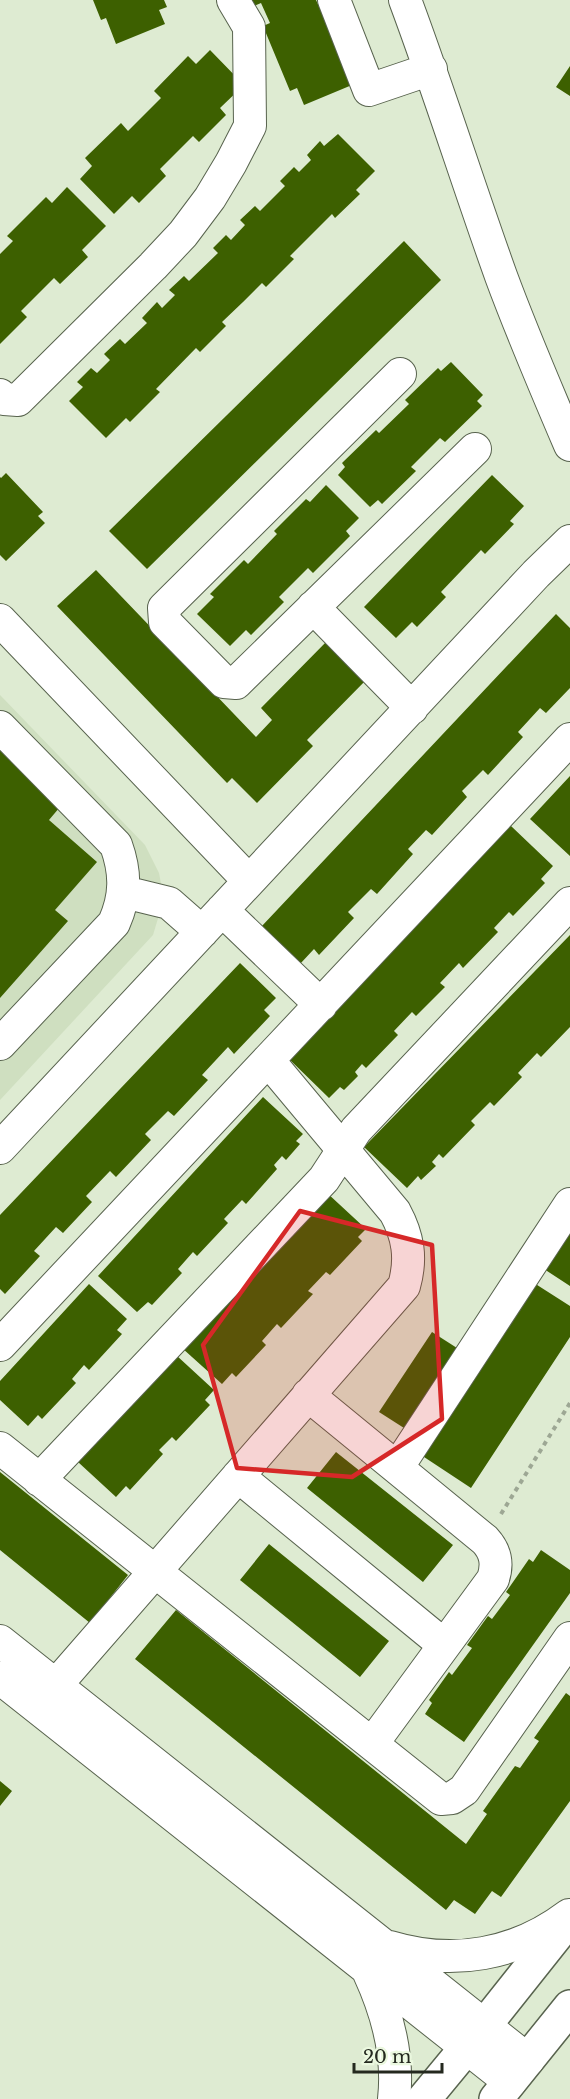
<svg xmlns="http://www.w3.org/2000/svg" width="570" height="2099" font-family="'Libre Baskerville',serif">
	<style>
		.built { fill: #cfdfc0 }
		.building { fill: #3d6000 }
		.lines { fill: none; stroke-linecap: round; stroke-linejoin: round }
		.minor-casing { stroke: #58634e; stroke-width: 34 }
		.major-casing { stroke: #58634e; stroke-width: 36 }
		.path { stroke: #9da794; stroke-width: 4; stroke-dasharray: 4.5 4.5; stroke-linecap: butt }
		.minor { stroke: #fff; stroke-width: 32 }
		.major { stroke: #fff; stroke-width: 33 }
		.marked { fill: #d62828; fill-opacity: 0.2; stroke: #d62828; stroke-width: 4.5; stroke-linejoin: round }
	</style>
	<rect width="100%" height="100%" fill="#deebd2"/>
	<path class="built" d="M 0,695 L 145,845 L 159,873 L 162,889 L 162,905 L 153,935 L 0,1100 Z"/>
	<path class="building" d="M 93,0 L 164,0 L 167,7 L 159,10 L 165,24 L 116,44 L 106,18 L 101,20 Z
		M 251,0 L 316,0 L 324,17 L 329,15 L 352,85 L 304,105 L 297,88 L 290,91 L 263,26 L 270,23 L 261,3 L 254,6 Z
		M 210,50 L 244,85 L 220,108 L 226,115 L 199,142 L 193,136 L 160,169 L 166,176 L 139,203 L 132,196 L 114,214 L 80,179 L 92,166 L 85,158 L 121,123 L 128,131 L 161,98 L 154,91 L 188,56 L 196,64 Z
		M 570,66 L 570,96 L 556,87 Z
		M 338,134 L 375,171 L 356,190 L 360,194 L 335,218 L 332,214 L 290,256 L 294,259 L 266,287 L 262,283 L 243,302 L 222,322 L 226,326 L 200,352 L 196,348 L 156,389 L 160,392 L 130,422 L 126,418 L 106,438 L 69,401 L 83,387 L 77,382 L 91,368 L 97,373 L 110,360 L 104,354 L 120,339 L 125,344 L 147,323 L 142,318 L 157,302 L 162,308 L 175,295 L 169,290 L 184,276 L 189,281 L 218,253 L 213,248 L 226,235 L 231,240 L 245,225 L 240,220 L 255,206 L 260,211 L 285,186 L 280,181 L 294,167 L 299,172 L 311,160 L 307,155 L 320,141 L 324,146 Z
		M 67,187 L 106,226 L 82,250 L 88,257 L 60,284 L 54,278 L 21,311 L 27,317 L 0,344 L 0,254 L 13,241 L 7,236 L 46,197 L 52,203 Z
		M 404,241 L 441,280 L 147,569 L 109,531 Z
		M 451,362 L 483,395 L 477,401 L 482,406 L 445,442 L 440,438 L 411,467 L 416,471 L 382,504 L 378,500 L 370,507 L 338,475 L 345,467 L 342,463 L 376,430 L 379,433 L 409,404 L 405,400 L 438,368 L 441,371 Z
		M 6,473 L 43,512 L 38,516 L 45,523 L 6,561 L 0,555 L 0,477 L 1,478 Z
		M 492,475 L 524,506 L 510,521 L 514,524 L 485,554 L 481,550 L 441,592 L 446,597 L 417,627 L 412,622 L 396,638 L 364,607 Z
		M 326,485 L 359,518 L 346,531 L 350,536 L 313,573 L 308,568 L 279,597 L 284,602 L 251,635 L 246,630 L 230,646 L 197,614 L 214,597 L 210,594 L 244,560 L 248,564 L 277,534 L 274,531 L 306,499 L 310,502 Z
		M 96,570 L 256,737 L 272,720 L 261,708 L 328,640 L 367,679 L 307,740 L 313,746 L 257,803 L 232,778 L 227,783 L 57,606 Z
		M 556,614 L 570,628 L 570,688 L 546,713 L 540,708 L 518,732 L 523,737 L 488,775 L 483,770 L 462,791 L 467,797 L 432,835 L 426,830 L 408,849 L 413,854 L 377,894 L 371,889 L 348,912 L 354,918 L 319,955 L 314,949 L 300,964 L 261,927 Z
		M 0,743 L 65,801 L 49,820 L 97,862 L 55,910 L 68,921 L 0,998 Z
		M 570,776 L 570,856 L 530,819 Z
		M 511,826 L 553,866 L 541,879 L 545,883 L 513,916 L 509,912 L 494,928 L 498,932 L 463,968 L 459,963 L 440,983 L 445,987 L 416,1016 L 412,1012 L 394,1031 L 398,1035 L 366,1068 L 362,1064 L 355,1072 L 358,1076 L 344,1090 L 340,1087 L 329,1098 L 287,1057 Z
		M 570,935 L 570,1027 L 541,1057 L 537,1053 L 518,1073 L 522,1077 L 494,1106 L 490,1102 L 471,1121 L 475,1125 L 443,1158 L 439,1154 L 432,1162 L 436,1166 L 421,1180 L 418,1176 L 407,1188 L 364,1147 Z
		M 240,963 L 276,998 L 264,1010 L 270,1016 L 234,1054 L 228,1047 L 202,1075 L 208,1080 L 174,1116 L 168,1111 L 145,1134 L 151,1140 L 116,1177 L 110,1171 L 86,1196 L 92,1202 L 63,1233 L 56,1227 L 34,1251 L 40,1256 L 5,1294 L 0,1289 L 0,1215 Z
		M 263,1097 L 303,1134 L 296,1141 L 300,1144 L 286,1160 L 282,1156 L 274,1165 L 277,1169 L 246,1204 L 242,1200 L 224,1219 L 228,1223 L 197,1256 L 193,1252 L 178,1269 L 182,1273 L 152,1305 L 148,1302 L 137,1312 L 98,1276 Z
		M 326,1192 L 366,1229 L 358,1237 L 362,1241 L 330,1275 L 326,1272 L 308,1291 L 313,1294 L 281,1328 L 277,1324 L 262,1341 L 266,1345 L 236,1377 L 232,1373 L 222,1384 L 182,1348 Z
		M 570,1228 L 570,1286 L 544,1269 Z
		M 534,1283 L 570,1306 L 570,1337 L 471,1488 L 421,1455 Z
		M 89,1284 L 127,1319 L 117,1330 L 122,1334 L 89,1370 L 84,1365 L 72,1379 L 76,1383 L 42,1419 L 38,1415 L 28,1426 L 0,1400 L 0,1381 Z
		M 432,1332 L 457,1348 L 404,1428 L 379,1412 Z
		M 176,1355 L 214,1390 L 205,1400 L 210,1405 L 176,1441 L 172,1437 L 159,1450 L 163,1454 L 130,1490 L 126,1486 L 116,1497 L 78,1462 Z
		M 336,1452 L 453,1545 L 423,1582 L 307,1488 Z
		M 0,1472 L 128,1575 L 90,1623 L 0,1550 Z
		M 269,1544 L 389,1641 L 360,1677 L 240,1580 Z
		M 541,1550 L 570,1570 L 570,1593 L 464,1742 L 425,1714 L 432,1703 L 429,1700 L 449,1672 L 452,1675 L 472,1648 L 467,1645 L 488,1616 L 492,1619 L 510,1595 L 506,1592 L 529,1559 L 533,1562 Z
		M 176,1610 L 466,1844 L 487,1814 L 483,1811 L 515,1766 L 520,1768 L 539,1741 L 534,1738 L 566,1693 L 570,1696 L 570,1801 L 501,1897 L 492,1891 L 475,1914 L 454,1900 L 446,1910 L 135,1659 Z
		M 0,1781 L 12,1791 L 0,1806 Z"/>
	<g class="lines">
		<g class="minor-casing">
			<path id="minor" d="M 334,0 L 369,90 L 431,69
				M 405,0 C 439,91 468,184 501,276 C 522,333 546,389 570,445
				M 400,374 L 164,608 L 165,622 L 224,682 L 236,683 L 475,449
				M 0,395 L 4,399 L 18,400 L 153,266 L 183,234 L 210,198 L 231,163 L 250,126 L 249,27 L 233,0
				M 313,607 L 412,708
				M 0,620 L 249,881
				M 0,727 L 116,845 C 126,873 126,896 114,923 L 0,1044
				M 124,892 L 169,903 L 202,932
				M 222,910 L 321,1005
				M 0,1148 L 536,574 L 570,541
				M 0,1345 L 570,739
				M 308,1395 L 485,1540 C 496,1552 498,1564 493,1579 L 372,1744
				M 0,1448 L 441,1799 L 452,1798 L 464,1790 L 570,1638
				M 397,1468 L 570,1204
				M 238,1476 L 444,1645
				M 39,1480 L 324,1179 L 356,1130 L 570,903
				M 0,1641 L 528,2060
				M 0,1678 L 510,2082
				M 56,1685 L 404,1286 C 412,1258 408,1236 395,1212 L 268,1060
				M 390,1947 C 453,1966 516,1955 569,1915
				M 369,1973 C 387,2012 399,2055 394,2099"/>
		</g>
		<g class="major-casing">
			<path id="major" d="M 424,2099 L 481,2030 L 570,1918
				M 496,2099 L 570,2007"/>
		</g>
		<path class="path" d="M 501,1514 L 570,1403"/>
		<use href="#minor" class="minor"/>
		<use href="#major" class="major"/>
	</g>
	<path class="marked" d="M 300,1211 L 432,1245 L 442,1419 L 352,1477 L 237,1468 L 203,1345 Z"/>
	<path d="M354 2063v9h88v-9" fill="none" stroke="#24291f" stroke-width="3"/>
	<text x="363" y="2063" font-size="18" fill="#24291f" stroke="#ebf8df" stroke-width="4.5" paint-order="stroke">20 m</text>
</svg>
